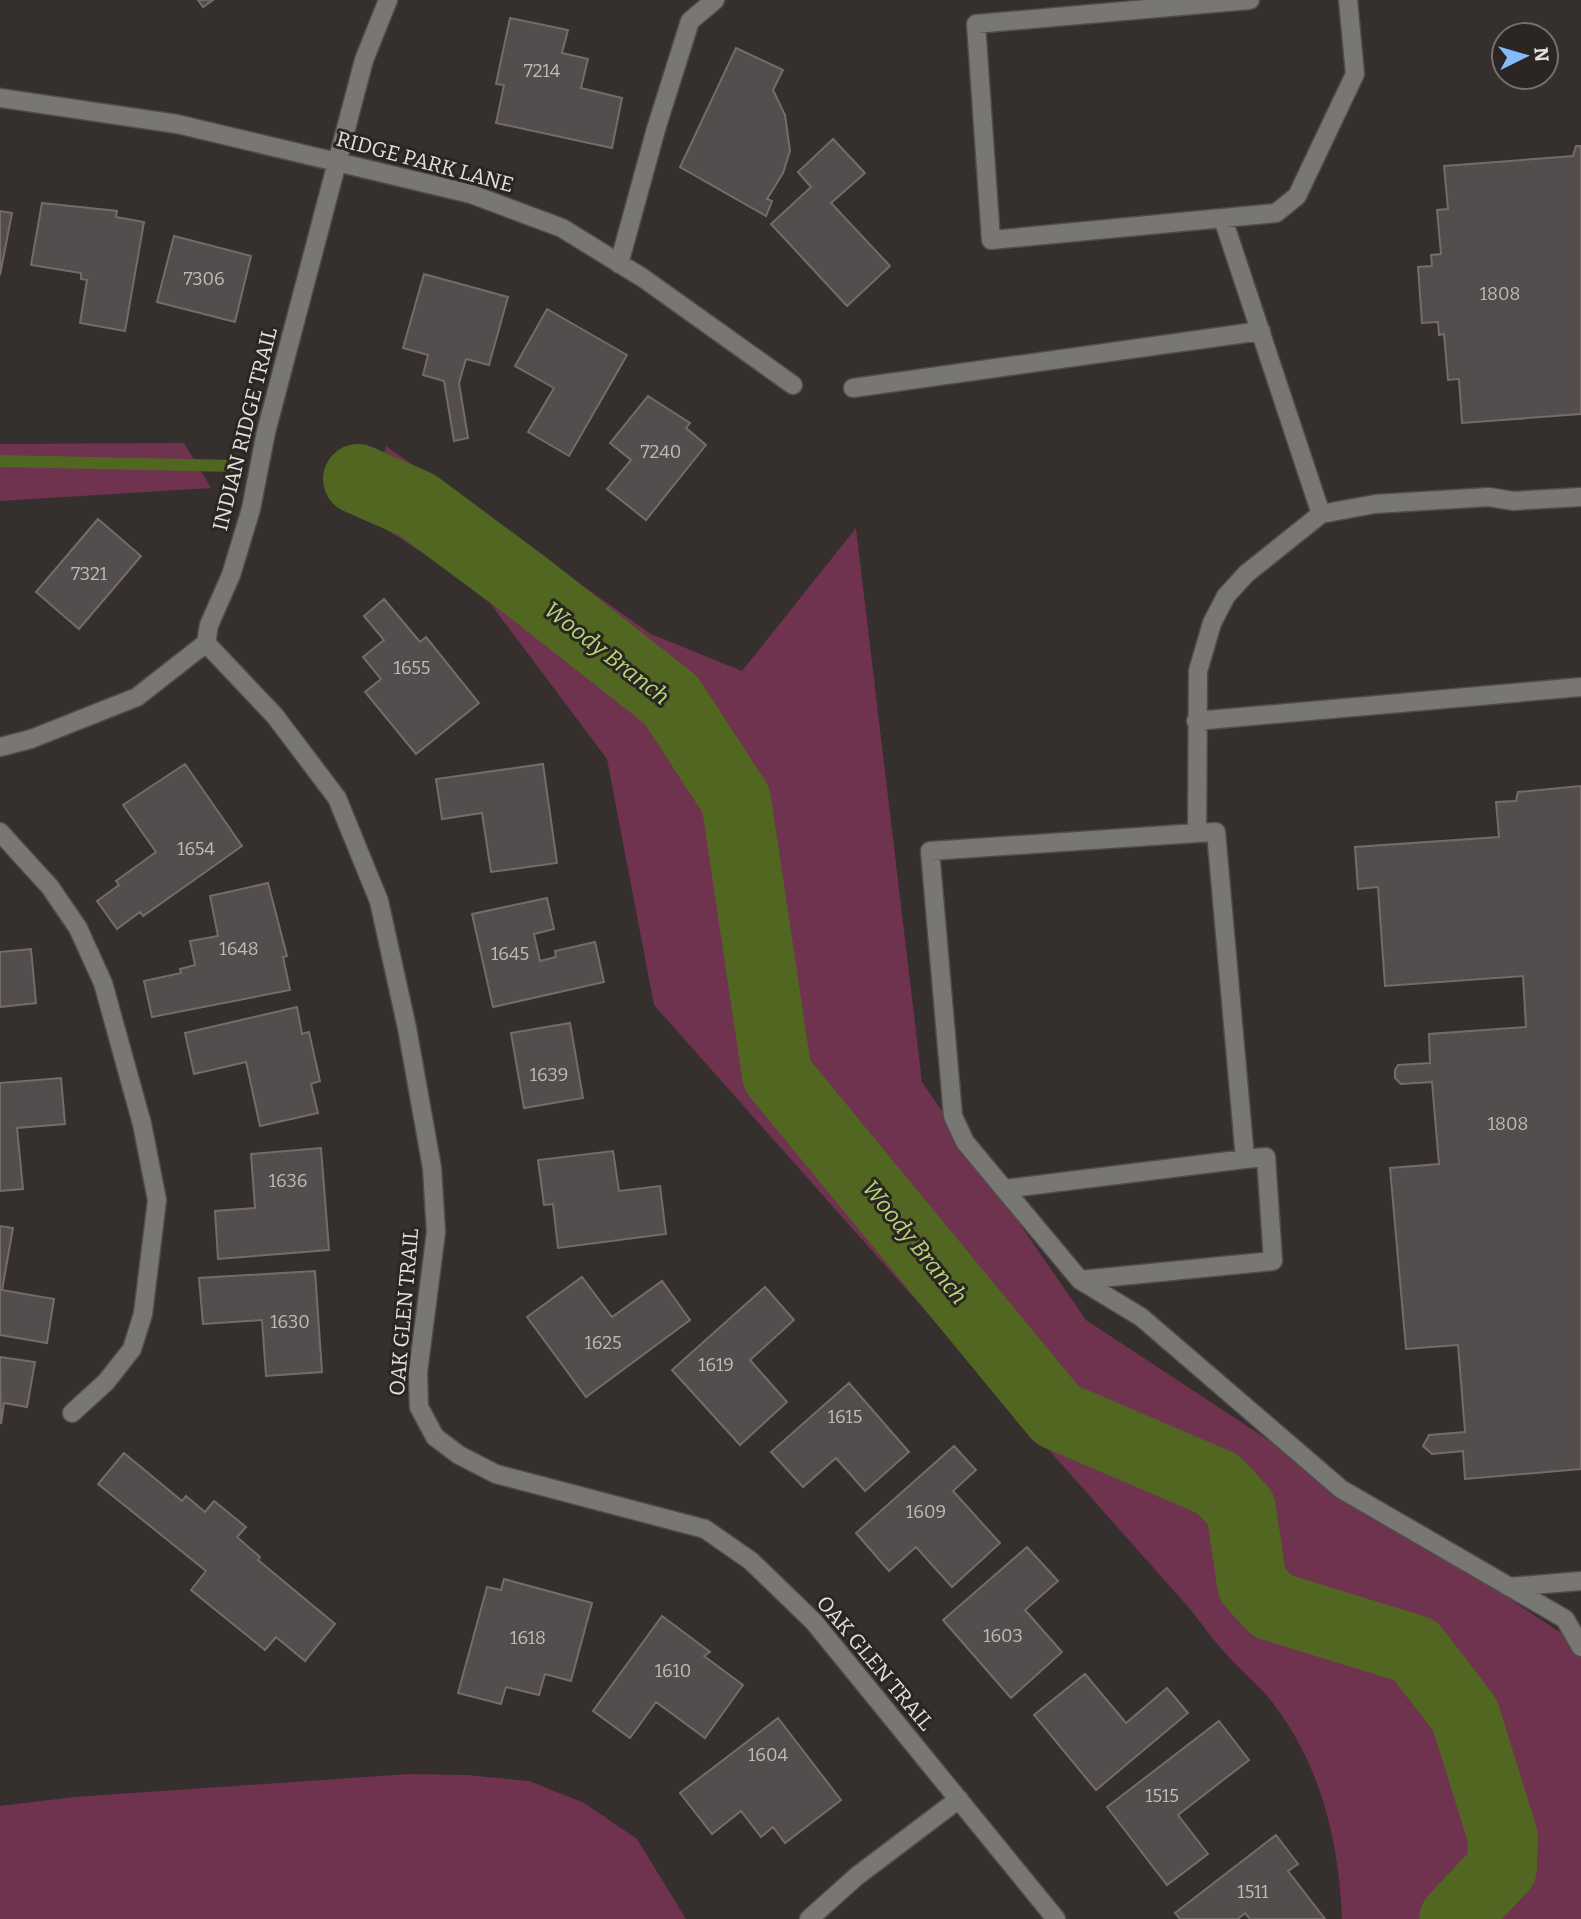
<svg xmlns="http://www.w3.org/2000/svg" width="1581" height="1919" font-family="Bitter,serif">
	<style>
		.green { fill: #6f324f }
		.lines { fill: none; stroke-linecap: round; stroke-linejoin: round }
		.stream { stroke: #516621; stroke-width: 12 }
		.river { stroke: #516621; stroke-width: 70 }
		.building { fill: #544d4d; stroke: #736c6b; stroke-width: 2 }
		.minor-casing { stroke: #514c49; stroke-width: 21 }
		.minor { stroke: #787774; stroke-width: 18 }
		.labels { text-anchor: middle; stroke-width: 6; stroke-linejoin: round; paint-order: stroke }
		.number-label { font-size: 18px; fill: #bfbbb9 }
		.street-label { font-size: 21px; fill: #e3e0dd; stroke: #2b2623 }
		.water-label { font-size: 23px; font-style: italic; fill: #b8d878; stroke: #2b2623 }
	</style>
	<rect width="100%" height="100%" fill="#35302d"/>
	<path class="green" d="M 184,443 L 211,488 L 0,501 L 0,444 Z
		M 386,446 L 651,634 L 742,671 L 856,528 L 922,1082 L 1086,1320 L 1581,1646 L 1581,1919 L 1342,1919 C 1339,1841 1321,1765 1272,1702 C 1259,1685 1241,1671 1227,1655 C 1214,1641 1202,1624 1190,1609 L 654,1005 L 607,759 L 481,591 L 369,518 Z
		M 409,1774 L 467,1775 L 529,1781 L 584,1803 L 637,1839 L 686,1919 L 0,1919 L 0,1806 L 74,1797 Z"/>
	<g class="lines">
		<path class="stream" d="M 0,461 L 236,466"/>
		<path class="river" d="M 358,479 L 417,505 L 526,586 L 671,700 L 736,800 L 777,1075 L 1057,1415 L 1218,1484 L 1241,1509 L 1252,1584 L 1272,1606 L 1415,1650 L 1465,1715 L 1503,1837 L 1502,1868 L 1454,1919"/>
	</g>
	<path class="building" d="M 198,0 L 213,0 L 203,7 Z
		M 510,18 L 568,30 L 562,53 L 588,59 L 581,88 L 622,98 L 612,148 L 496,123 L 504,85 L 496,84 Z
		M 736,48 L 783,70 L 773,90 L 785,115 L 790,151 L 783,173 L 767,199 L 772,201 L 766,216 L 680,167 Z
		M 833,139 L 865,173 L 831,203 L 890,266 L 847,306 L 771,224 L 811,187 L 798,172 Z
		M 1576,146 L 1581,146 L 1581,414 L 1462,423 L 1459,379 L 1448,380 L 1444,334 L 1439,335 L 1438,322 L 1422,323 L 1418,267 L 1432,266 L 1431,255 L 1441,254 L 1437,210 L 1448,209 L 1444,166 L 1573,156 Z
		M 42,203 L 117,211 L 116,217 L 144,222 L 125,331 L 80,323 L 87,280 L 81,279 L 81,273 L 31,265 Z
		M 0,211 L 12,213 L 0,275 Z
		M 174,236 L 251,256 L 235,322 L 157,302 Z
		M 424,274 L 508,297 L 489,365 L 466,359 L 459,383 L 468,438 L 454,441 L 444,381 L 423,375 L 428,355 L 403,348 Z
		M 547,309 L 627,355 L 569,456 L 528,432 L 554,388 L 515,366 Z
		M 648,396 L 690,423 L 686,428 L 706,445 L 646,520 L 607,489 L 631,460 L 610,443 Z
		M 98,519 L 141,556 L 79,629 L 36,592 Z
		M 384,599 L 420,642 L 426,637 L 479,703 L 416,754 L 365,692 L 381,679 L 363,657 L 384,640 L 364,616 Z
		M 185,764 L 242,846 L 143,916 L 140,912 L 117,929 L 97,901 L 119,885 L 116,881 L 156,852 L 123,805 Z
		M 543,764 L 557,863 L 491,872 L 482,813 L 442,819 L 436,779 Z
		M 1581,786 L 1581,1469 L 1465,1479 L 1463,1451 L 1432,1454 L 1423,1446 L 1429,1435 L 1465,1432 L 1458,1345 L 1406,1349 L 1390,1168 L 1439,1164 L 1432,1082 L 1401,1084 L 1395,1078 L 1395,1070 L 1398,1065 L 1430,1063 L 1429,1034 L 1526,1027 L 1523,976 L 1385,986 L 1378,887 L 1358,889 L 1355,847 L 1499,837 L 1496,802 L 1516,801 L 1518,792 Z
		M 268,883 L 287,956 L 283,957 L 290,990 L 152,1017 L 144,981 L 181,973 L 180,969 L 195,965 L 190,941 L 218,936 L 210,896 Z
		M 547,898 L 554,929 L 534,934 L 540,961 L 556,957 L 555,951 L 595,942 L 604,982 L 493,1007 L 472,914 Z
		M 31,949 L 36,1003 L 0,1007 L 0,952 Z
		M 297,1007 L 302,1034 L 309,1032 L 320,1081 L 311,1084 L 318,1113 L 260,1126 L 246,1062 L 194,1074 L 185,1033 Z
		M 570,1023 L 583,1098 L 524,1108 L 511,1033 Z
		M 61,1078 L 65,1124 L 17,1128 L 23,1189 L 0,1191 L 0,1083 Z
		M 321,1148 L 329,1250 L 218,1259 L 215,1211 L 255,1208 L 251,1154 Z
		M 613,1151 L 619,1191 L 660,1186 L 666,1234 L 558,1248 L 553,1204 L 544,1205 L 538,1160 Z
		M 0,1226 L 13,1228 L 2,1290 L 54,1299 L 47,1343 L 0,1335 Z
		M 315,1271 L 322,1372 L 266,1376 L 262,1320 L 203,1324 L 199,1278 Z
		M 582,1277 L 612,1317 L 662,1281 L 690,1320 L 586,1397 L 527,1317 Z
		M 765,1287 L 794,1320 L 750,1360 L 787,1402 L 740,1445 L 672,1370 Z
		M 0,1357 L 35,1362 L 27,1407 L 4,1403 L 1,1424 Z
		M 849,1383 L 909,1452 L 865,1491 L 836,1458 L 803,1487 L 771,1452 Z
		M 954,1446 L 976,1470 L 953,1491 L 1000,1543 L 952,1587 L 916,1547 L 889,1571 L 856,1533 Z
		M 124,1453 L 182,1501 L 186,1496 L 205,1512 L 214,1501 L 246,1527 L 237,1537 L 260,1557 L 258,1560 L 335,1624 L 305,1661 L 276,1637 L 265,1650 L 191,1590 L 206,1571 L 98,1484 Z
		M 1027,1547 L 1058,1581 L 1025,1610 L 1062,1652 L 1011,1698 L 943,1620 Z
		M 504,1579 L 592,1603 L 571,1681 L 545,1674 L 539,1695 L 506,1687 L 501,1704 L 458,1693 L 487,1587 L 501,1590 Z
		M 662,1616 L 710,1652 L 704,1656 L 743,1685 L 705,1738 L 656,1702 L 630,1738 L 593,1711 Z
		M 1085,1674 L 1126,1723 L 1167,1688 L 1188,1713 L 1096,1790 L 1034,1715 Z
		M 778,1718 L 841,1800 L 785,1843 L 773,1827 L 761,1837 L 741,1811 L 712,1834 L 680,1793 Z
		M 1219,1721 L 1249,1760 L 1178,1815 L 1208,1854 L 1167,1885 L 1107,1807 Z
		M 1276,1835 L 1298,1864 L 1288,1871 L 1325,1919 L 1250,1919 L 1245,1913 L 1238,1919 L 1180,1919 L 1175,1913 Z"/>
	<g class="lines">
		<g class="minor-casing">
			<path id="minor" d="M 1250,0 L 976,24 L 991,240 L 1276,213 L 1297,196 L 1355,74 L 1348,0
				M 0,98 L 177,124 L 471,194 L 562,228 L 643,278 L 793,385
				M 1223,219 L 1321,514
				M 619,264 L 656,129 L 690,21 L 715,0
				M 853,388 L 1261,331
				M 1581,497 L 1513,501 L 1489,497 L 1375,504 L 1321,514 L 1246,574 L 1226,596 L 1212,623 L 1198,671 L 1197,833 L 930,851 L 953,1116 L 965,1142 L 1080,1280 L 1141,1317 L 1341,1489 L 1565,1619 L 1581,1647
				M 206,643 L 275,716 L 337,798 L 379,901 L 407,1028 L 432,1168 L 436,1232 L 418,1372 L 419,1407 L 435,1437 L 459,1455 L 496,1474 L 705,1529 L 751,1561 L 814,1622 L 1056,1919
				M 1196,721 L 1581,687
				M 0,747 L 31,739 L 137,697 L 206,643 L 209,625 L 231,575 L 251,509 L 266,432 L 364,60 L 388,0
				M 0,832 L 50,887 L 78,928 L 103,983 L 142,1124 L 157,1200 L 143,1314 L 132,1349 L 106,1382 L 72,1413
				M 1004,1189 L 1245,1159
				M 1080,1280 L 1273,1261 L 1266,1157 L 1245,1159 L 1216,832 L 1197,833
				M 1509,1587 L 1581,1581
				M 809,1919 L 857,1876 L 959,1799"/>
		</g>
		<use href="#minor" class="minor"/>
	</g>
	<g class="labels">
		<g class="number-label">
			<text x="542" y="77">7214</text>
			<text x="204" y="285">7306</text>
			<text x="1500" y="300">1808</text>
			<text x="661" y="458">7240</text>
			<text x="89" y="580">7321</text>
			<text x="412" y="674">1655</text>
			<text x="196" y="855">1654</text>
			<text x="239" y="955">1648</text>
			<text x="510" y="960">1645</text>
			<text x="549" y="1081">1639</text>
			<text x="1508" y="1130">1808</text>
			<text x="288" y="1187">1636</text>
			<text x="290" y="1328">1630</text>
			<text x="603" y="1349">1625</text>
			<text x="716" y="1371">1619</text>
			<text x="845" y="1423">1615</text>
			<text x="926" y="1518">1609</text>
			<text x="1003" y="1642">1603</text>
			<text x="528" y="1644">1618</text>
			<text x="673" y="1677">1610</text>
			<text x="768" y="1761">1604</text>
			<text x="1162" y="1802">1515</text>
			<text x="1253" y="1898">1511</text>
		</g>
		<g class="street-label">
			<text transform="translate(425 162) rotate(15)" y="7">RIDGE PARK LANE</text>
			<text transform="translate(245 429) rotate(-76)" y="7">INDIAN RIDGE TRAIL</text>
			<text transform="translate(404 1312) rotate(-85)" y="7">OAK GLEN TRAIL</text>
			<text transform="translate(875 1663) rotate(50)" y="7">OAK GLEN TRAIL</text>
		</g>
		<g class="water-label">
			<text transform="translate(607 653) rotate(38)" y="8">Woody Branch</text>
			<text transform="translate(915 1242) rotate(51)" y="8">Woody Branch</text>
		</g>
	</g>
	<g transform="translate(1525 56) rotate(85)"><circle r="33" fill="#2b2623" stroke="#75706d" stroke-width="2"/>
	<path d="M0-5L12 26L0 18L-12 26Z" fill="#85bbfb"/>
	<text y="-10" font-size="19" font-weight="bold" text-anchor="middle" fill="#e3e0dd">N</text>
	</g>
</svg>
